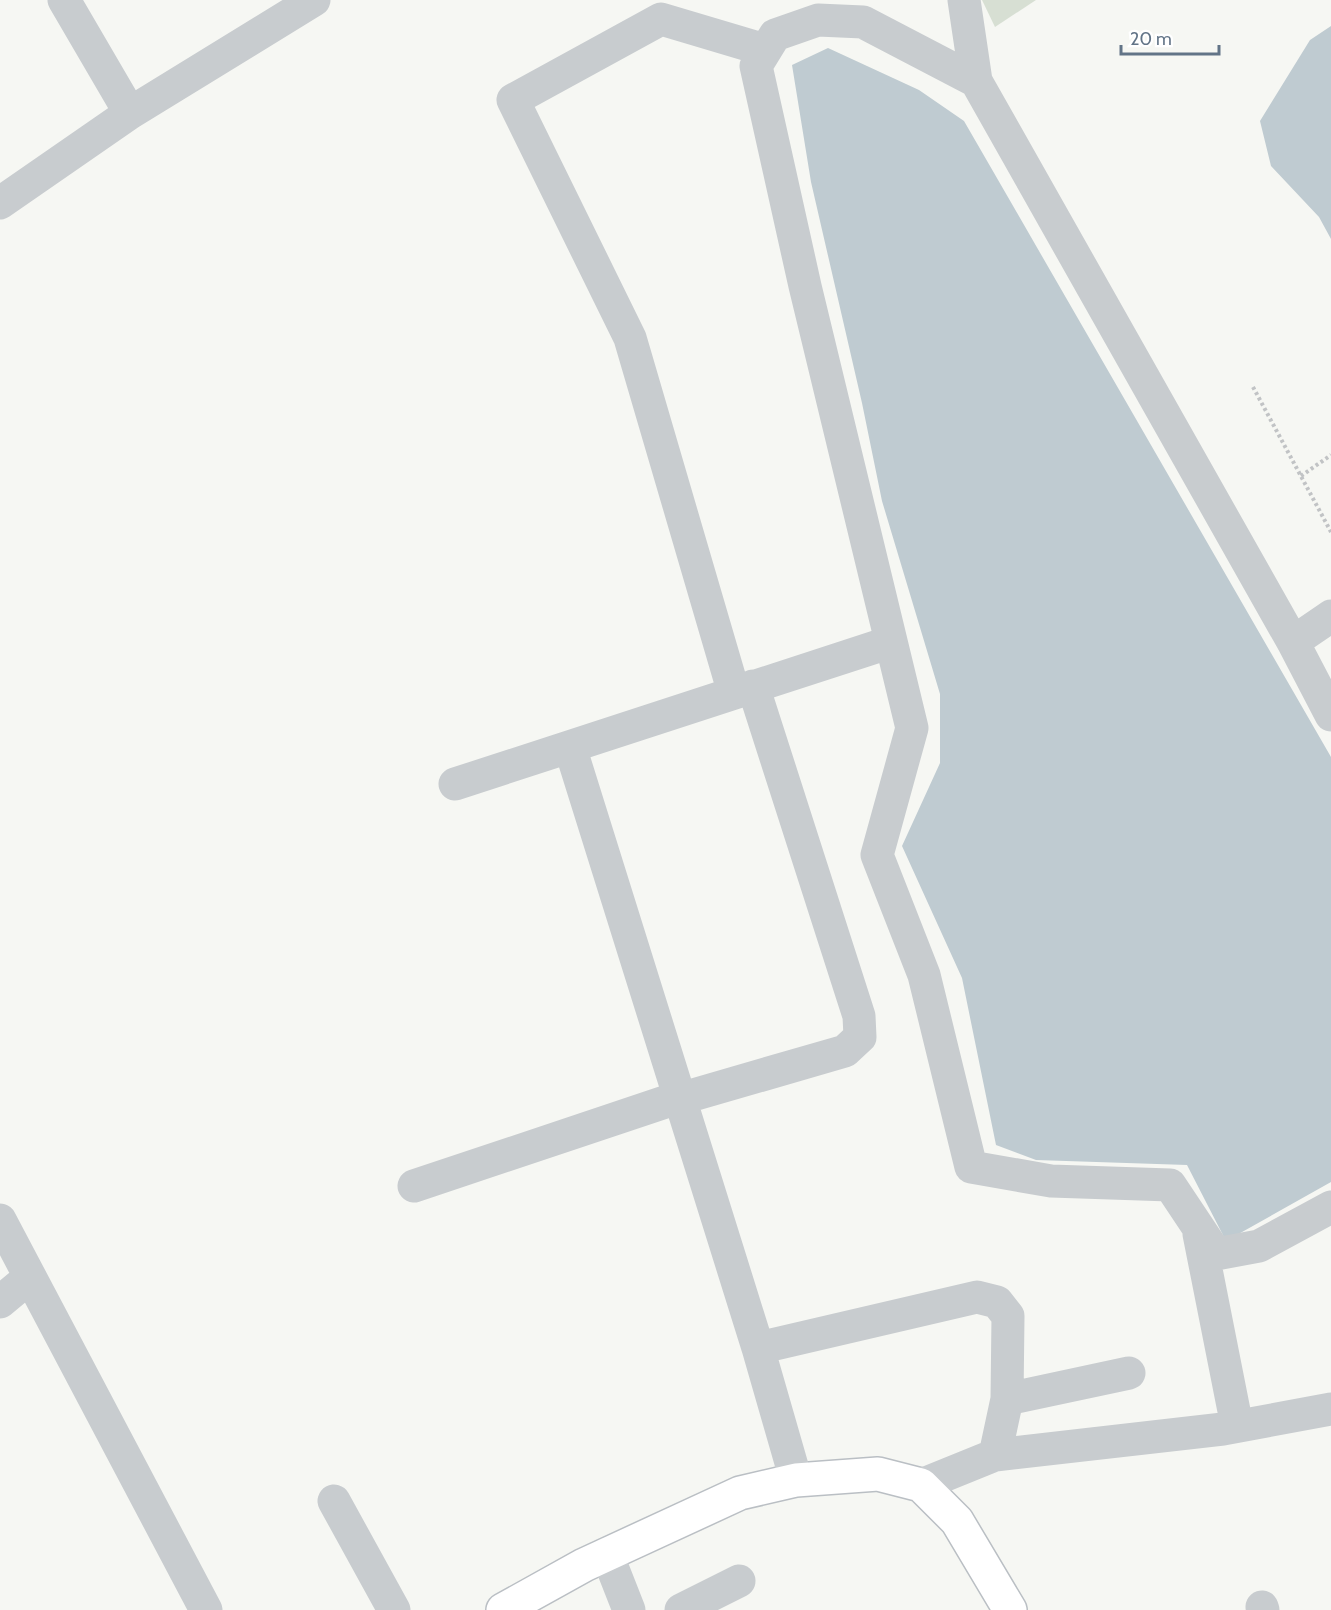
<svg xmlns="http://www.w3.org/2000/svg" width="1331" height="1610" font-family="Cabin,sans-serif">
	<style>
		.green { fill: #d7dfd3 }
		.water { fill: #bfcbd1 }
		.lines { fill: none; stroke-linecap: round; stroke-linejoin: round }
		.secondary-casing { stroke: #babfc4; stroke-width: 36 }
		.path { stroke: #c1c3c5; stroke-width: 4; stroke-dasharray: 3 3; stroke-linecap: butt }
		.street { stroke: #c8cccf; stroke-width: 33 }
		.secondary { stroke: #fff; stroke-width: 33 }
	</style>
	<rect width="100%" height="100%" fill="#f6f7f3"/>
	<path class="green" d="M 982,0 L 1036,0 L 995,27 Z"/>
	<path class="water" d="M 1331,26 L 1331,239 L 1319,217 L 1271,166 L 1260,121 L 1310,40 Z
		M 828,48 L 919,90 L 964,121 L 1331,757 L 1331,1182 L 1226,1241 L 1187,1165 L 1036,1160 L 996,1145 L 962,978 L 902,846 L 940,763 L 940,694 L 882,501 L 862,403 L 811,182 L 792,65 Z"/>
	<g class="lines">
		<g class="secondary-casing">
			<path id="secondary" d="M 503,1610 L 584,1565 L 740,1493 L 796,1480 L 878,1474 L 921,1485 L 957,1521 L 1010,1610"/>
		</g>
		<path class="path" d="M 1253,387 L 1331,532
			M 1301,476 L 1331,455"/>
		<path class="street" d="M 64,0 L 130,113
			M 964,0 L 976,81 L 1293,642 L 1331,715
			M 976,81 L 863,22 L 818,20 L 775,35 L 756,66 L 805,286 L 912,728 L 877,855 L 924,975 L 971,1167 L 1051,1181 L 1170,1185 L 1216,1254 L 1259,1246 L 1331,1207
			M 0,203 L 130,113 L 314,0
			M 1293,642 L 1331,616
			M 734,693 L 630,338 L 513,100 L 661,19 L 765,50
			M 570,747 L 758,1348 L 796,1480
			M 455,784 L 891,642
			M 414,1186 L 680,1097 L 693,1095 L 845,1051 L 860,1037 L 859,1016 L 753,686
			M 0,1220 L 206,1610
			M 1199,1234 L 1237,1426
			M 0,1302 L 30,1277
			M 758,1348 L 977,1297 L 997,1302 L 1008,1316 L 1007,1399 L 995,1455
			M 1007,1399 L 1129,1373
			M 921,1485 L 995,1455 L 1223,1429 L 1331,1409
			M 334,1501 L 394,1610
			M 607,1554 L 629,1610
			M 1262,1607 L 1263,1610
			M 681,1610 L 739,1581"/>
		<use href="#secondary" class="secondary"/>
	</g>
	<path d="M1121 45v9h98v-9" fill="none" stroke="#627487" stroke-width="3"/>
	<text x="1130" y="45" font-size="18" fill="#627487" stroke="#ffffff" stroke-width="4.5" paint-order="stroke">20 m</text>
</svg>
